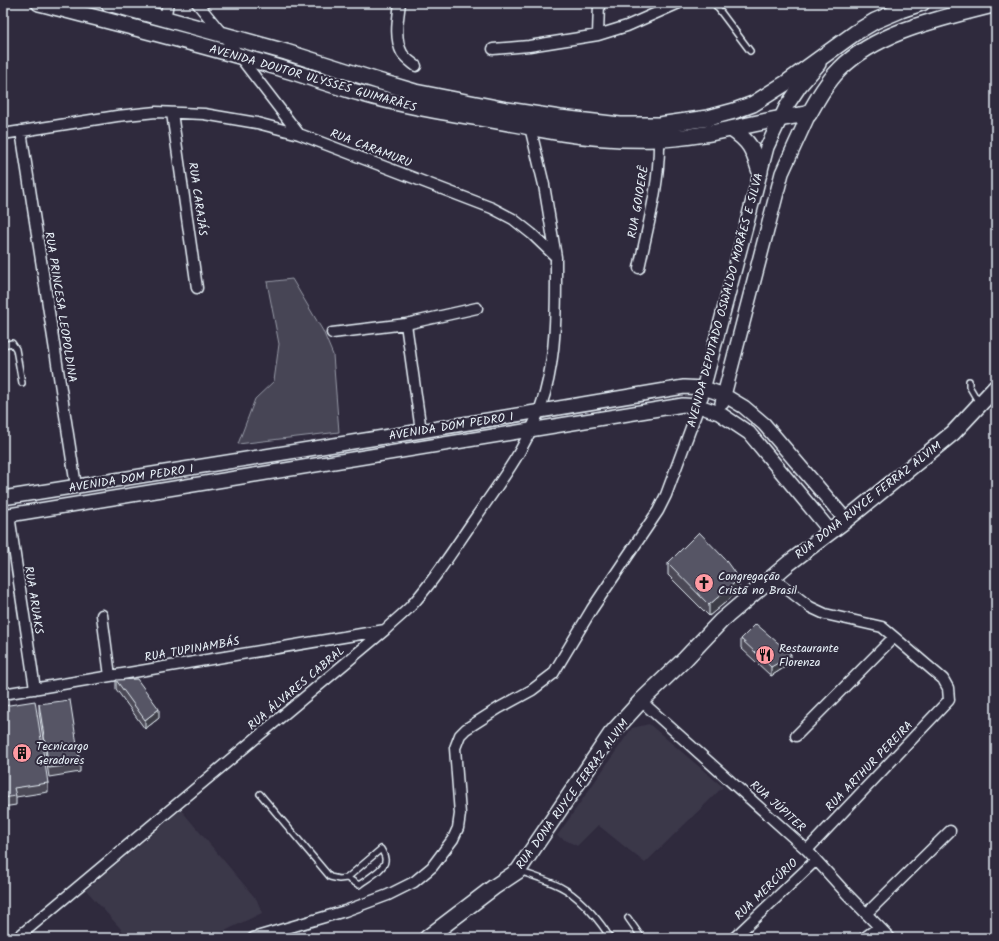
<svg xmlns="http://www.w3.org/2000/svg" width="999" height="941" font-family="Kalam,sans-serif">
	<style>
		.built { fill: #3b3749 }
		.green { fill: #464455; stroke: #979aa6 }
		.lines { fill: none; stroke-linecap: round; stroke-linejoin: round }
		.service-casing { stroke: #e8f1f8; stroke-width: 8 }
		.minor-casing { stroke: #e8f1f8; stroke-width: 13 }
		.tertiary-casing { stroke: #e8f1f8; stroke-width: 16 }
		.secondary-casing { stroke: #e8f1f8; stroke-width: 18 }
		.service { stroke: #2f2a3d; stroke-width: 5 }
		.minor { stroke: #2f2a3d; stroke-width: 10 }
		.tertiary { stroke: #2f2a3d; stroke-width: 13 }
		.secondary { stroke: #2f2a3d; stroke-width: 15 }
		.wall { fill: #4b4957; stroke: #e8f1f8 }
		.shaded-wall { fill: #3d3c47; stroke: #e8f1f8 }
		.building { fill: #575565; stroke: #e8f1f8 }
		.labels { text-anchor: middle; stroke-width: 4; stroke-linejoin: round; paint-order: stroke }
		.street-label { font-size: 12px; fill: #e8f1f8; stroke: #2f2a3d }
		.poi-label { font-size: 12px; fill: #e8f1f8; stroke: #2f2a3d; text-anchor: start }
	</style>
	<rect width="100%" height="100%" fill="#2f2a3d"/>
	<filter id="ink" filterUnits="userSpaceOnUse"><feTurbulence type="fractalNoise" baseFrequency=".025" numOctaves="2"/><feDisplacementMap in="SourceGraphic" scale="8" xChannelSelector="R" yChannelSelector="G"/><feConvolveMatrix kernelMatrix="1 2 1 2 8 2 1 2 1" color-interpolation-filters="sRGB"/></filter>
	<g filter="url(#ink)">
		<path class="built" d="M 649,724 L 723,787 L 645,863 L 598,825 L 577,846 L 557,836 L 632,728 Z
			M 181,810 L 257,900 L 262,913 L 210,938 L 129,938 L 86,890 Z"/>
		<path class="green" d="M 292,279 L 323,331 L 333,355 L 339,432 L 238,444 L 255,399 L 274,381 L 279,344 L 267,282 Z"/>
		<g class="lines">
			<g class="service-casing">
				<path id="service" d="M 714,3 L 750,51
					M 3,345 L 12,343 L 16,349 L 22,383
					M 969,381 L 969,386 L 979,403
					M 260,794 L 330,877 L 339,879 L 347,878 L 381,849 C 383,853 386,856 385,861 C 385,869 365,880 359,885 L 347,878
					M 519,871 C 535,877 552,881 566,890 C 582,900 601,922 610,938
					M 628,918 L 642,938"/>
			</g>
			<g class="minor-casing">
				<path id="minor" d="M 197,3 L 223,35 L 299,134
					M 400,3 C 398,19 394,38 402,53 C 405,58 411,62 416,66
					M 165,19 L 168,3
					M 598,35 L 599,3
					M 493,49 L 529,46 L 598,35 L 627,26 L 679,3
					M 172,113 L 197,288
					M 530,127 L 544,185 L 556,257
					M 21,131 L 76,486
					M 3,134 L 117,116 L 156,112 L 204,114 L 257,123 L 299,134 L 492,208 L 513,219 L 532,234 L 556,257 C 556,302 557,349 545,393 C 532,440 503,478 476,517 C 455,547 435,580 410,607 C 402,615 393,622 385,630 L 17,938
					M 639,268 C 648,226 660,183 659,139
					M 406,324 L 421,431
					M 332,333 L 406,324 L 477,308
					M 9,515 L 35,689
					M 773,578 L 810,607 L 825,614 L 882,627 L 894,637 L 943,679 L 948,688 L 949,700 L 807,850
					M 102,615 L 110,676
					M 3,694 L 385,630
					M 641,701 L 807,850 L 846,893 L 890,938
					M 796,736 L 894,637
					M 866,914 L 950,831
					M 253,938 L 345,911 L 388,895 L 414,882 L 432,867 L 453,839 L 458,828 L 460,814 L 455,748 L 460,735 L 466,729 L 499,708 L 532,690 L 553,674 L 592,609 L 658,511 L 666,495 L 699,406
					M 734,938 L 816,860
					M 864,938 L 879,927"/>
			</g>
			<g class="tertiary-casing">
				<path id="tertiary" d="M 701,397 L 767,147 L 786,107 L 800,86 L 819,64
					M 722,403 L 782,173 L 809,114
					M 3,498 L 421,431 L 684,387 L 704,388 L 724,395 L 744,407 L 764,424 L 846,520
					M 3,516 L 683,405 L 699,406 L 719,413 L 749,433 L 831,532"/>
			</g>
			<g class="secondary-casing">
				<path id="secondary" d="M 39,3 C 119,24 201,44 280,68 C 307,76 333,86 360,93 C 411,108 463,115 515,124 C 531,127 546,131 562,133 C 593,138 625,140 657,139 C 708,138 758,120 809,114 C 818,98 827,82 840,69 C 879,30 944,18 996,4
					M 108,3 L 286,52 L 378,81 L 415,92 L 507,110 L 560,118 L 620,125 L 659,125 L 708,118 L 734,111 L 753,104 L 786,83 L 855,33 L 875,21 L 901,10 L 922,3
					M 731,129 C 751,142 753,150 760,172
					M 427,938 L 494,887 L 518,871 L 611,734 L 641,701 L 685,659 L 721,621 L 789,563 L 846,520 L 953,433 L 996,387"/>
			</g>
			<use href="#service" class="service"/>
			<use href="#minor" class="minor"/>
			<use href="#tertiary" class="tertiary"/>
			<use href="#secondary" class="secondary"/>
		</g>
		<path class="wall" d="M 668,563 L 739,591 L 709,616 L 668,575 Z
			M 741,639 L 791,663 L 782,669 L 771,676 L 741,648 Z
			M 116,680 L 159,718 L 145,729 L 116,689 Z
			M 39,704 L 80,764 L 80,772 L 49,777 L 39,713 Z
			M 3,706 L 48,783 L 48,792 L 16,797 L 16,805 L 3,807 Z"/>
		<path class="shaded-wall" d="M 739,579 L 739,591 L 709,616 L 709,605 Z
			M 791,654 L 791,663 L 782,669 L 771,676 L 771,667 Z
			M 159,709 L 159,718 L 145,729 L 145,720 Z"/>
		<path class="building" d="M 699,532 L 724,558 L 739,579 L 709,605 L 668,563 Z
			M 756,624 L 791,654 L 782,661 L 771,667 L 741,639 Z
			M 137,679 L 159,709 L 145,720 L 116,680 Z
			M 70,700 L 80,764 L 49,768 L 39,704 Z
			M 35,701 L 48,783 L 14,788 L 16,796 L 3,798 L 3,706 Z
			M 458,932 L 462,938 L 449,938 Z"/>
	</g>
	<defs>
		<g id="church-disc" transform="scale(1)"><circle r="9.5" fill="#ff9aa2" stroke="#2f2a3d"/><path d="M-1.2-6h2.4v3.5h3.3v2.4h-3.3V6h-2.4V-.1h-3.3v-2.4h3.3Z" fill="#111"/></g>
		<g id="restaurant-disc" transform="scale(1)"><circle r="9.5" fill="#ff9aa2" stroke="#2f2a3d"/><path d="M-5-6h1v4h1v-4h1v4h1v-4h1v5L-1.5 .5V6h-2V.5L-5-1ZM5-6V6H3V1.5H1.5Q1.5-4 5-6Z" fill="#111"/></g>
		<g id="building-disc" transform="scale(1)"><circle r="9.5" fill="#ff9aa2" stroke="#2f2a3d"/><path d="M-4-6H4V6H1V3H-1V6H-4ZM-2.5-4.3h1.7v1.8h-1.7ZM.8-4.3h1.7v1.8H.8ZM-2.5-1h1.7V.8h-1.7ZM.8-1h1.7V.8H.8Z" fill="#111"/></g>
	</defs>
	<g fill-rule="evenodd">
		<use href="#church-disc" x="704" y="583"/>
		<use href="#restaurant-disc" x="765" y="655"/>
		<use href="#building-disc" x="22" y="753"/>
	</g>
	<g class="labels">
		<g class="street-label">
			<text transform="translate(313 78) rotate(16)" y="4">AVENIDA DOUTOR ULYSSES GUIMARÃES</text>
			<text transform="translate(371 148) rotate(21)" y="4">RUA CARAMURU</text>
			<text transform="translate(198 199) rotate(82)" y="4">RUA CARAJÁS</text>
			<text transform="translate(638 202) rotate(-80)" y="4">RUA GOIOERÊ</text>
			<text transform="translate(725 300) rotate(-75)" y="4">AVENIDA DEPUTADO OSWALDO MORÃES E SILVA</text>
			<text transform="translate(61 307) rotate(81)" y="4">RUA PRINCESA LEOPOLDINA</text>
			<text transform="translate(451 426) rotate(-9)" y="4">AVENIDA DOM PEDRO I</text>
			<text transform="translate(131 478) rotate(-9)" y="4">AVENIDA DOM PEDRO I</text>
			<text transform="translate(868 500) rotate(-38)" y="4">RUA DONA RUYCE FERRAZ ALVIM</text>
			<text transform="translate(34 600) rotate(81)" y="4">RUA ARUAKS</text>
			<text transform="translate(192 649) rotate(-10)" y="4">RUA TUPINAMBÁS</text>
			<text transform="translate(296 688) rotate(-40)" y="4">RUA ÁLVARES CABRAL</text>
			<text transform="translate(869 766) rotate(-46)" y="4">RUA ARTHUR PEREIRA</text>
			<text transform="translate(572 794) rotate(-54)" y="4">RUA DONA RUYCE FERRAZ ALVIM</text>
			<text transform="translate(778 806) rotate(42)" y="4">RUA JÚPITER</text>
			<text transform="translate(766 889) rotate(-44)" y="4">RUA MERCÚRIO</text>
		</g>
		<g class="poi-label">
			<text x="718" y="580">Congregação<tspan x="718" dy="14">Cristã no Brasil</tspan></text>
			<text x="779" y="652">Restaurante<tspan x="779" dy="14">Florenza</tspan></text>
			<text x="36" y="750">Tecnicargo<tspan x="36" dy="14">Geradores</tspan></text>
		</g>
	</g>
	<rect width="999" height="941" fill="none" stroke="#2f2a3d" stroke-width="16"/>
	<rect x="8" y="8" width="983" height="925" fill="none" stroke="#e8f1f8" stroke-width="1.5" filter="url(#ink)"/>
</svg>
